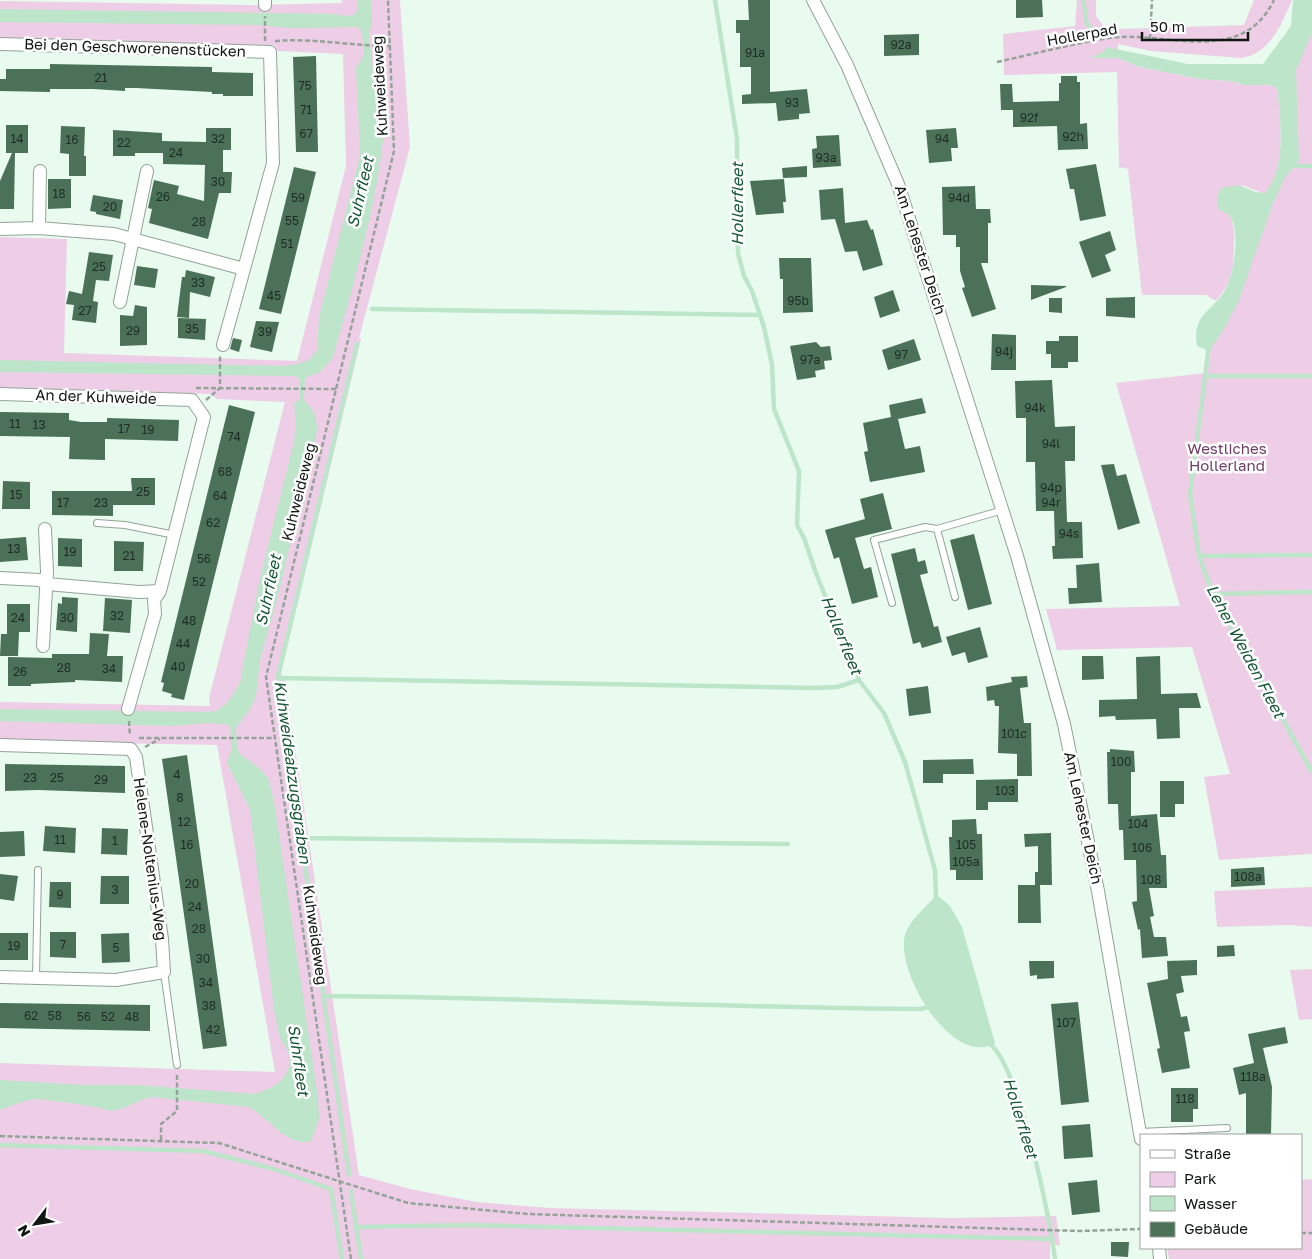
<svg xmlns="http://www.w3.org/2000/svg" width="1312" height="1259" font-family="'Golos Text',sans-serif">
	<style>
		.green { fill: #eecee7 }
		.water { fill: #bce5c9 }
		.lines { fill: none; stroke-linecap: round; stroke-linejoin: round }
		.stream { stroke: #bce5c9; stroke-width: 4.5 }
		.building { fill: #4b7159 }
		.service-casing { stroke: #92a397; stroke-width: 8 }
		.minor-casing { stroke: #92a397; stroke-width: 14 }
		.path { stroke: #95a299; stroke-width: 2.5; stroke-dasharray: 5 2.5; stroke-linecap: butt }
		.service { stroke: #fff; stroke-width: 6 }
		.minor { stroke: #fff; stroke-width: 12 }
		.labels { text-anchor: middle; stroke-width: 5; stroke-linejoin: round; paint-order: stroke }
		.number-label { font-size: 12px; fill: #1f2d24 }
		.street-label { font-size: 15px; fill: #101612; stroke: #fff }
		.park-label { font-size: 15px; fill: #6f3e67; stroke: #fff }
		.water-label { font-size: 16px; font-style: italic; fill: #165835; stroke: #fff }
	</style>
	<rect width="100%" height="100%" fill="#e9fbef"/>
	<path class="green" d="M 342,0 L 400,0 L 410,147 L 359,338 L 361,339 L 281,673 L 285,681 L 359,1175 L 410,1189 L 477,1202 L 549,1208 L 951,1218 L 1056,1216 L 1060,1245 L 1050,1245 L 1050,1259 L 0,1259 L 0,1063 L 275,1072 L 217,745 L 0,741 L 0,702 L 210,706 L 209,698 L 285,402 L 217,399 L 210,394 L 0,390 L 0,237 L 67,239 L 64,353 L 297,361 L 346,166 L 343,54 L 277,51 L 275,45 L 0,39 L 0,1 L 251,5 L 341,3 Z
		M 1077,0 L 1096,0 L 1096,16 L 1105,28 L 1119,29 L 1244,25 L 1254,0 L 1292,0 C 1281,25 1271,53 1241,58 L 1151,51 L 1118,44 L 1118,58 L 1140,67 L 1200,79 L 1231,81 L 1245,85 L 1269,85 L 1275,87 L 1278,92 C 1280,123 1287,167 1265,194 L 1242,185 L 1229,214 C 1236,230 1234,233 1234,249 C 1233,272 1231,283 1216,301 L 1206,295 L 1142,295 L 1128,169 L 1119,167 L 1117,72 L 1004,75 L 1003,34 L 1075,26 Z
		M 1312,0 L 1312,854 L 1219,860 L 1204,777 L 1230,774 L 1192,647 L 1057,650 L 1046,609 L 1180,606 L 1116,383 L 1206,373 L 1211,338 L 1291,155 L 1287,77 Z
		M 1312,887 L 1312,927 L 1289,925 L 1217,927 L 1214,891 Z
		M 1312,969 L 1312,1019 L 1299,1020 L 1290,970 Z
		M 1312,1179 L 1312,1259 L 1169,1259 L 1167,1248 L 1301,1248 L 1301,1180 Z"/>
	<path class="water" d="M 357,0 L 371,0 L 372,23 L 369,33 L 374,83 C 408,110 344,315 333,358 L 320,372 L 305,378 L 304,400 C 314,410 317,417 317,431 L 277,600 L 260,660 L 256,696 L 250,709 L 236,728 L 237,747 L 240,754 L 260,769 L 268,778 L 274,801 L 318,1098 L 319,1119 L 311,1141 C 288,1148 268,1117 249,1107 L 151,1097 C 137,1100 125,1110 110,1111 C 106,1107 42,1099 34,1099 C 22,1101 11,1106 0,1110 L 0,1080 L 84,1085 L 138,1085 L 254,1094 C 273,1089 293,1078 289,1055 C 287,1048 281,1041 279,1034 C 277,1026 276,1018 274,1010 L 250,810 L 227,763 L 232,748 L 230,725 L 209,723 L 172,726 L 0,721 L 0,709 L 200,712 L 217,711 L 228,702 L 240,683 L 259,583 L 293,446 L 296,425 L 294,403 L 300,400 L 300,379 L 295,376 L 0,372 L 0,360 L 284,366 L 298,364 L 309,360 L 317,350 L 319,317 L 360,156 L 356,68 L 364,55 L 362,33 L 358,27 L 291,28 L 257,25 L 0,22 L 0,9 L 331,14 L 348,16 L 355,14 L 358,9 Z
		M 1293,0 L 1312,0 L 1312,32 L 1296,71 L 1299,160 L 1284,179 L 1272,206 L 1239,300 L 1224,329 L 1209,351 L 1197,346 C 1191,312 1216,311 1227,286 C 1234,271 1241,229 1229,215 C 1227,213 1222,211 1219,210 L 1217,198 L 1220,189 C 1247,180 1244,193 1265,193 C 1287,167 1280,123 1278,92 L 1275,87 L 1269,85 L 1245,85 L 1231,81 L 1200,79 L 1140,67 L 1118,58 L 1091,58 L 1104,51 L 1106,47 L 1188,64 L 1263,64 L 1291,26 Z
		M 937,895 L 950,906 L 962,927 L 995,1043 C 952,1070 889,964 907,930 C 913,917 928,905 937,895 Z"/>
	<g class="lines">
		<path class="stream" d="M 715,0 L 737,139 L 738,253 L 744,276 L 752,291 L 764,327 L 772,365 L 774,409 L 799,471 L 797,525 L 804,538 L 816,573 L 859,680 L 884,713 L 905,762 L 935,870 L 936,900
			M 1083,0 L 1087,24 L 1098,35
			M 1290,166 L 1312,166
			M 372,309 L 760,315
			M 1209,346 L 1190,494 L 1199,556 L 1213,594 L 1312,772
			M 1205,376 L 1312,376
			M 1199,556 L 1312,555
			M 1213,594 L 1312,592
			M 279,678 L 815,688 L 837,687 L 859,680
			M 301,838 L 788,844
			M 324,996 C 523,997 722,1008 921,1009 L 932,1006
			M 989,1043 C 1019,1065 1050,1218 1055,1259
			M 0,1145 L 203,1151 L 274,1169 L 331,1189 L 342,1259
			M 349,1175 L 278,676 L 357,344
			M 351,1191 L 361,1259
			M 357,1227 L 471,1225 L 1053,1239"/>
	</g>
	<path class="building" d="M 748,0 L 770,0 L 770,92 L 807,89 L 810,113 L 799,114 L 799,119 L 778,121 L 776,103 L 742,104 L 742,95 L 751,94 L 751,67 L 740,67 L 740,33 L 736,33 L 736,20 L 749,20 Z
		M 1016,0 L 1042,0 L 1043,17 L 1016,18 Z
		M 919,34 L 919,55 L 884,56 L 884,35 Z
		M 316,56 L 318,152 L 296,152 L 293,57 Z
		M 50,64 L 212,67 L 212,72 L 253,73 L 253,96 L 223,96 L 223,94 L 212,94 L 212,92 L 136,88 L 125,88 L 125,91 L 93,89 L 50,89 L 50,92 L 0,91 L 0,79 L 6,79 L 6,69 L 50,69 Z
		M 1061,76 L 1077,76 L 1077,82 L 1080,82 L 1080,124 L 1087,123 L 1088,149 L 1058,150 L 1057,126 L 1013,127 L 1013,110 L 1001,110 L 1000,84 L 1012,84 L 1013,102 L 1059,101 L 1059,83 L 1061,83 Z
		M 6,125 L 28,125 L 28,153 L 15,153 L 14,209 L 0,209 L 0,181 L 12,153 L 6,153 Z
		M 61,126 L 85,127 L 84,156 L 86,156 L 86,176 L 69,176 L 69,154 L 60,153 Z
		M 206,128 L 231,128 L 231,150 L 223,150 L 223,172 L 232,172 L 231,193 L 219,193 L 208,239 L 149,223 L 152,209 L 148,208 L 154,180 L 179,186 L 177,194 L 204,201 L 205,165 L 163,164 L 163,153 L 135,153 L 135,156 L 113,156 L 113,130 L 162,133 L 162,141 L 206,142 Z
		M 956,128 L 958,148 L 951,148 L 952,161 L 929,163 L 926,130 Z
		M 839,135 L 841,166 L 813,168 L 812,149 L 817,148 L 816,136 Z
		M 1096,164 L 1106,216 L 1080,221 L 1074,189 L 1070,189 L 1066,169 Z
		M 807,166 L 807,177 L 783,178 L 782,168 Z
		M 294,167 L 316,172 L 281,314 L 259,309 Z
		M 48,179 L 71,179 L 71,208 L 48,209 Z
		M 784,179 L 786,202 L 783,202 L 784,213 L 756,215 L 750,181 Z
		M 975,186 L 976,209 L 990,209 L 991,223 L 988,223 L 988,263 L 981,263 L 996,309 L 972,317 L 962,288 L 965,287 L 960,271 L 960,247 L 956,247 L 956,235 L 943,235 L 942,187 Z
		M 843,188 L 845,223 L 867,220 L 871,230 L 873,229 L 883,265 L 863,271 L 857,251 L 845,252 L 835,219 L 821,220 L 819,190 Z
		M 93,195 L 123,200 L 120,219 L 96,214 L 96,212 L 90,211 Z
		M 1110,231 L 1116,250 L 1105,255 L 1111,271 L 1092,278 L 1079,242 Z
		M 89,252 L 113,255 L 109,281 L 96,280 L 93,301 L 98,302 L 96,323 L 72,320 L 74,305 L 66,304 L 69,291 L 82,294 Z
		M 779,258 L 811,258 L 813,312 L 783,313 L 783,279 L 780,279 Z
		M 137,266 L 158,269 L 155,288 L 134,285 Z
		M 186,270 L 215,277 L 210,297 L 190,292 L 189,318 L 177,317 L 182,277 L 185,277 Z
		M 1031,285 L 1066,286 L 1066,287 L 1031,300 Z
		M 893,290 L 900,311 L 880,318 L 874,297 Z
		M 1135,297 L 1135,318 L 1106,316 L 1106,298 Z
		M 1049,298 L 1062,298 L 1062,313 L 1049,312 Z
		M 135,305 L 147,307 L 147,345 L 120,346 L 120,315 L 133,316 Z
		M 178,318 L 206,319 L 205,340 L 178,338 Z
		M 256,321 L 279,322 L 272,352 L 250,347 Z
		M 992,334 L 1016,335 L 1016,370 L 991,370 Z
		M 1059,336 L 1078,336 L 1078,362 L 1068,362 L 1068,368 L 1051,368 L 1051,354 L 1046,354 L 1046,341 L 1059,341 Z
		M 233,338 L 242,340 L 239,352 L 230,349 Z
		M 914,339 L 921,360 L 888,370 L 882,350 Z
		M 816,342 L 821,347 L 830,346 L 832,360 L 824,361 L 825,369 L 815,371 L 816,377 L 797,380 L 790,346 Z
		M 1052,380 L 1055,427 L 1075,426 L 1075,461 L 1065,461 L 1067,522 L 1082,522 L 1083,558 L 1053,559 L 1052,546 L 1055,546 L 1054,511 L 1036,511 L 1035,462 L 1026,462 L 1026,418 L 1016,418 L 1015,381 Z
		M 922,398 L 926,413 L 898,419 L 905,449 L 920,446 L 925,472 L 870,482 L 864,452 L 868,451 L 863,423 L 891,417 L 889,405 Z
		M 229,405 L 255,412 L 184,700 L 171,697 L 172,694 L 162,691 L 164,683 L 161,682 Z
		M 0,412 L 69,413 L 69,420 L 81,422 L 107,422 L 107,418 L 179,420 L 178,441 L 105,439 L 105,460 L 69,459 L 70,437 L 0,436 Z
		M 1114,464 L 1117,476 L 1126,474 L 1140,523 L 1118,530 L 1101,465 Z
		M 131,478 L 155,478 L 155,505 L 113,505 L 113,516 L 52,515 L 52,491 L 132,491 Z
		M 3,481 L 30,482 L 30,509 L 2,509 Z
		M 883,493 L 892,529 L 855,538 L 864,569 L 871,567 L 878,597 L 852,604 L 839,557 L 834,559 L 825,530 L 865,519 L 860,499 Z
		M 974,534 L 992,604 L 968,610 L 950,540 Z
		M 26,537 L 28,560 L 0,562 L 0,539 Z
		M 58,538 L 82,539 L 82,567 L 58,566 Z
		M 114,541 L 144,542 L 143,571 L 114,571 Z
		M 915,548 L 918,562 L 925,560 L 928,573 L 920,575 L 934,627 L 938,626 L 942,642 L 922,648 L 920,642 L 913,644 L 891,554 Z
		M 1099,563 L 1102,602 L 1069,604 L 1068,588 L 1077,588 L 1076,565 Z
		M 62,597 L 78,598 L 77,632 L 56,630 L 58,603 L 62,604 Z
		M 105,598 L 132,600 L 130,633 L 103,631 Z
		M 7,604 L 30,604 L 30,632 L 19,632 L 18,656 L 0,656 L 1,634 L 7,634 Z
		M 980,627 L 988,657 L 968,663 L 965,652 L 952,656 L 946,637 Z
		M 90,633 L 109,634 L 107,656 L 123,656 L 122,682 L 75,680 L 75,682 L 31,684 L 31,686 L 8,686 L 8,657 L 52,658 L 52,654 L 89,654 Z
		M 1082,656 L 1103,656 L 1104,679 L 1082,680 Z
		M 1160,656 L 1161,694 L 1197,693 L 1201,708 L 1179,708 L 1180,738 L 1157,739 L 1156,719 L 1116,720 L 1115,716 L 1099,717 L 1099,700 L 1137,699 L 1136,657 Z
		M 1027,676 L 1028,687 L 1020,688 L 1024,723 L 1031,723 L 1032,776 L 1017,776 L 1017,754 L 998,753 L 999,706 L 995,706 L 994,700 L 987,701 L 986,687 L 1012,682 L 1011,677 Z
		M 928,686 L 931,713 L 909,716 L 906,689 Z
		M 1110,749 L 1134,751 L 1135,772 L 1131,772 L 1131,816 L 1157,814 L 1161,855 L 1166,855 L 1167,888 L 1149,888 L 1154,916 L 1150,917 L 1154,937 L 1166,937 L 1168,956 L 1142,958 L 1140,929 L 1138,930 L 1132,902 L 1137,901 L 1136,860 L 1124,860 L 1123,830 L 1119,830 L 1118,804 L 1108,804 L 1107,752 L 1110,752 Z
		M 187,755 L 227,1046 L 203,1049 L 162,759 Z
		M 973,759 L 974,774 L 943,774 L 943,783 L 923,783 L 923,760 Z
		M 5,764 L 125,766 L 125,793 L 38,790 L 5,791 Z
		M 1018,779 L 1018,802 L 988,802 L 988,810 L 976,810 L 976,780 Z
		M 1160,781 L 1184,781 L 1184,804 L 1175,804 L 1175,817 L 1160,817 Z
		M 976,819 L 977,834 L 982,834 L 983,880 L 956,880 L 956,870 L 950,870 L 949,837 L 952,837 L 952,820 Z
		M 45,826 L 76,828 L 75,853 L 43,851 Z
		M 102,828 L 128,829 L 127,855 L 101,854 Z
		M 24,831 L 25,856 L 0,857 L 0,832 Z
		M 1051,833 L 1052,885 L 1040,885 L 1041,923 L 1018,923 L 1018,885 L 1035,885 L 1035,872 L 1038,872 L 1038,846 L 1025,847 L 1024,834 Z
		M 1264,867 L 1265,885 L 1231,887 L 1231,869 Z
		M 0,874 L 18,876 L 14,901 L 0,899 Z
		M 101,876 L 129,876 L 129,904 L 100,904 Z
		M 50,882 L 71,882 L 71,908 L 49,907 Z
		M 50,932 L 76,932 L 76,958 L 50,957 Z
		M 0,933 L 28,933 L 28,960 L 0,960 Z
		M 129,933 L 130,962 L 102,963 L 101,934 Z
		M 1234,945 L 1235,956 L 1217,957 L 1217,946 Z
		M 1197,960 L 1197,975 L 1181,976 L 1184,992 L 1176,994 L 1181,1017 L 1187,1016 L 1190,1031 L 1184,1032 L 1190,1068 L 1162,1073 L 1157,1049 L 1160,1048 L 1147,983 L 1168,979 L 1167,961 Z
		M 1029,961 L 1054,961 L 1054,978 L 1037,979 L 1037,975 L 1030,976 Z
		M 1078,1002 L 1089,1102 L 1061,1105 L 1051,1004 Z
		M 0,1003 L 150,1005 L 150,1031 L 0,1028 Z
		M 1285,1027 L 1288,1043 L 1263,1048 L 1272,1087 L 1271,1135 L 1246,1135 L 1246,1093 L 1239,1095 L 1233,1068 L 1254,1063 L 1248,1034 Z
		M 1171,1088 L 1198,1088 L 1198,1109 L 1193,1109 L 1193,1122 L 1171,1122 Z
		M 1090,1124 L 1093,1157 L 1064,1159 L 1062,1126 Z
		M 1097,1180 L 1100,1212 L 1072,1215 L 1068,1183 Z
		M 1111,1242 L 1129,1242 L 1128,1257 L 1111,1256 Z"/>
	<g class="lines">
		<g class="service-casing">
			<path id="service" d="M 97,523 L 125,525 L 175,535
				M 937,529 L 955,597
				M 892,603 L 874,540 L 925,527 L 937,529 L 1003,510
				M 164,972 L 177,1065
				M 36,978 L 38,870
				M 1140,1132 L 1227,1128"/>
		</g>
		<g class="minor-casing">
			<path id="minor" d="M 265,0 L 265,5
				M 813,0 L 847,65 L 898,184 L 1017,556 L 1064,724 L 1098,891 L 1141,1139
				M 0,44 L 270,52 L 273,163 L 244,269 L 114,234 L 39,228 L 0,229
				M 39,228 L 40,171
				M 120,302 L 147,171
				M 223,345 L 244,269
				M 0,394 L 192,400 L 204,417 L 160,591 L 154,600 L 155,614 L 128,709
				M 0,578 L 40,580 L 47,584 L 139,592 L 160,591
				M 43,646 L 47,571 L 45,529
				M 0,745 L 131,749 L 136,757 L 162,939 L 164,972 L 116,980 L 0,977
				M 1159,1248 L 1160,1259"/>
		</g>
		<path class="path" d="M 1150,39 L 1152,0
			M 265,41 L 265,16
			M 275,41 C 316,38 350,46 391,46
			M 997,62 C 1034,54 1071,44 1109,38 C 1165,30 1241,68 1274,0
			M 196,388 L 336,389
			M 206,400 L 220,388 L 220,356
			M 129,721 L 130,736
			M 139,738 L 275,738
			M 145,747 L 160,739
			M 0,1136 L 219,1143 L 408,1203 L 527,1214 L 1080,1231 L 1141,1229
			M 161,1140 L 161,1124 L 177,1111 L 177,1074
			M 1301,1233 L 1312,1233
			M 351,1259 L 266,677 L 394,151 L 388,0"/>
		<use href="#service" class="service"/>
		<use href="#minor" class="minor"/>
	</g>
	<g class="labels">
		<g class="number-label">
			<text x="901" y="49">92a</text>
			<text x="755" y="57">91a</text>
			<text x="101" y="82">21</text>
			<text x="305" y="90">75</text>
			<text x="792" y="107">93</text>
			<text x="306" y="114">71</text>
			<text x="1029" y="122">92f</text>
			<text x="306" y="138">67</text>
			<text x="1073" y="141">92h</text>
			<text x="17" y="143">14</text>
			<text x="218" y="143">32</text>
			<text x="942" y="143">94</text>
			<text x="72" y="144">16</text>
			<text x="124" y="147">22</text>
			<text x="176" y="157">24</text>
			<text x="826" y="162">93a</text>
			<text x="218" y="186">30</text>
			<text x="59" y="198">18</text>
			<text x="163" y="201">26</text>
			<text x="298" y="202">59</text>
			<text x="959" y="202">94d</text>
			<text x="110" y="211">20</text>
			<text x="292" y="225">55</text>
			<text x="199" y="226">28</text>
			<text x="287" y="248">51</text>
			<text x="99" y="271">25</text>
			<text x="198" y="287">33</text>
			<text x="274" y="300">45</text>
			<text x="798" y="305">95b</text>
			<text x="85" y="315">27</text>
			<text x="192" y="333">35</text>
			<text x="133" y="335">29</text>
			<text x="265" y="336">39</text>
			<text x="1004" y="356">94j</text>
			<text x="901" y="359">97</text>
			<text x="810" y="364">97a</text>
			<text x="1035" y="412">94k</text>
			<text x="15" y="428">11</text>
			<text x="39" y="429">13</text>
			<text x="124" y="433">17</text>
			<text x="148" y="434">19</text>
			<text x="234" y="441">74</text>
			<text x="1051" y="448">94l</text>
			<text x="225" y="476">68</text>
			<text x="1051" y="492">94p</text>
			<text x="143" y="496">25</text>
			<text x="16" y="499">15</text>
			<text x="220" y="500">64</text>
			<text x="63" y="507">17</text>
			<text x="101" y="507">23</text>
			<text x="1051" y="507">94r</text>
			<text x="213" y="527">62</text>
			<text x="1069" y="538">94s</text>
			<text x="14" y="553">13</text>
			<text x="70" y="556">19</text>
			<text x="129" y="560">21</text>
			<text x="204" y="563">56</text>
			<text x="199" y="586">52</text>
			<text x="117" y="620">32</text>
			<text x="18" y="622">24</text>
			<text x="67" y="622">30</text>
			<text x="189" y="625">48</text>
			<text x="183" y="648">44</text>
			<text x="178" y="671">40</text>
			<text x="64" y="672">28</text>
			<text x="109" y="673">34</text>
			<text x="20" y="676">26</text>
			<text x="1014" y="738">101c</text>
			<text x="1121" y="766">100</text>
			<text x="177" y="779">4</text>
			<text x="30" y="782">23</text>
			<text x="57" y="782">25</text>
			<text x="101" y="784">29</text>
			<text x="1005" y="795">103</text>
			<text x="180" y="802">8</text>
			<text x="184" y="826">12</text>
			<text x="1138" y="828">104</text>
			<text x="60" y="844">11</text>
			<text x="115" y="845">1</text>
			<text x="187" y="849">16</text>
			<text x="966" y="849">105</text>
			<text x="1142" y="852">106</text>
			<text x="966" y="866">105a</text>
			<text x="1248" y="881">108a</text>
			<text x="1151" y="884">108</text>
			<text x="192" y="888">20</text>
			<text x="115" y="894">3</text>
			<text x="60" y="899">9</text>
			<text x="195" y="911">24</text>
			<text x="199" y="933">28</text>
			<text x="63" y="949">7</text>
			<text x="14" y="950">19</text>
			<text x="116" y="952">5</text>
			<text x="203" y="963">30</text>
			<text x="206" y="987">34</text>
			<text x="209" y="1010">38</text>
			<text x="31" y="1020">62</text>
			<text x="55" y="1020">58</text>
			<text x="84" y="1021">56</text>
			<text x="108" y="1021">52</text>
			<text x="132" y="1021">48</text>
			<text x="1066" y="1027">107</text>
			<text x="213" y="1034">42</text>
			<text x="1253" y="1081">118a</text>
			<text x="1185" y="1103">118</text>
		</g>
		<g class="street-label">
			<text transform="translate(1082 35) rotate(-10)" y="5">Hollerpad</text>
			<text transform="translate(135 48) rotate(2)" y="5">Bei den Geschworenenstücken</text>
			<text transform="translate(380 86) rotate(-93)" y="5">Kuhweideweg</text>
			<text transform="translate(920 250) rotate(72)" y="5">Am Lehester Deich</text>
			<text transform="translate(96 397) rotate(2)" y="5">An der Kuhweide</text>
			<text transform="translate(299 492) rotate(-76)" y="5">Kuhweideweg</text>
			<text transform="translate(1083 818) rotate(78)" y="5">Am Lehester Deich</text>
			<text transform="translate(150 859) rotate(82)" y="5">Helene-Noltenius-Weg</text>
			<text transform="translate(315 935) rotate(82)" y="5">Kuhweideweg</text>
		</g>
		<g class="park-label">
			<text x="1227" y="454">Westliches<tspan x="1227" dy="17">Hollerland</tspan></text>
		</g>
		<g class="water-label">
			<text transform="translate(360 192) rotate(-77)" y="6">Suhrfleet</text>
			<text transform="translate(737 204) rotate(-90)" y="6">Hollerfleet</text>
			<text transform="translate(268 590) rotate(-78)" y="6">Suhrfleet</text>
			<text transform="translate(842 635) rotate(68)" y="6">Hollerfleet</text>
			<text transform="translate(1246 651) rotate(62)" y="6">Leher Weiden Fleet</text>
			<text transform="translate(293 772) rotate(82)" y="6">Kuhweideabzugsgraben</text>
			<text transform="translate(299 1060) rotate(82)" y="6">Suhrfleet</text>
			<text transform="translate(1021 1118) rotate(73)" y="6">Hollerfleet</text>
		</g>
	</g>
	<rect x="1140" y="1134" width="162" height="115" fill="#ffffff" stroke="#9fa2a0"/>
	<rect x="1150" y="1150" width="25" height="8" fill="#ffffff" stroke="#9fa2a0"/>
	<text x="1184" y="1159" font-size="15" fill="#101612">Straße</text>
	<rect x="1150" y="1172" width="25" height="15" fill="#eecee7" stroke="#9fa2a0"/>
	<text x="1184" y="1184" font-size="15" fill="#101612">Park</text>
	<rect x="1150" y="1196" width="25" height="15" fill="#bce5c9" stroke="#9fa2a0"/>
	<text x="1184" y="1209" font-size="15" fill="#101612">Wasser</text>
	<rect x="1150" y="1222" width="25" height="15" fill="#4b7159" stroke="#9fa2a0"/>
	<text x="1184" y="1234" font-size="15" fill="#101612">Gebäude</text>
	<g transform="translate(35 1224) rotate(239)" stroke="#ffffff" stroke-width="4" paint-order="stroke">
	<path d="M0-4L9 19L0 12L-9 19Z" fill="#101612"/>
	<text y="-8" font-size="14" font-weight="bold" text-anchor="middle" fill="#101612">N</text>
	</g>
	<path d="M1142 32v8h106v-8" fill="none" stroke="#101612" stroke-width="2.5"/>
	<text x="1150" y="32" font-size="15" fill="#101612" stroke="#ffffff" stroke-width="4" paint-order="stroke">50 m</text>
</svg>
